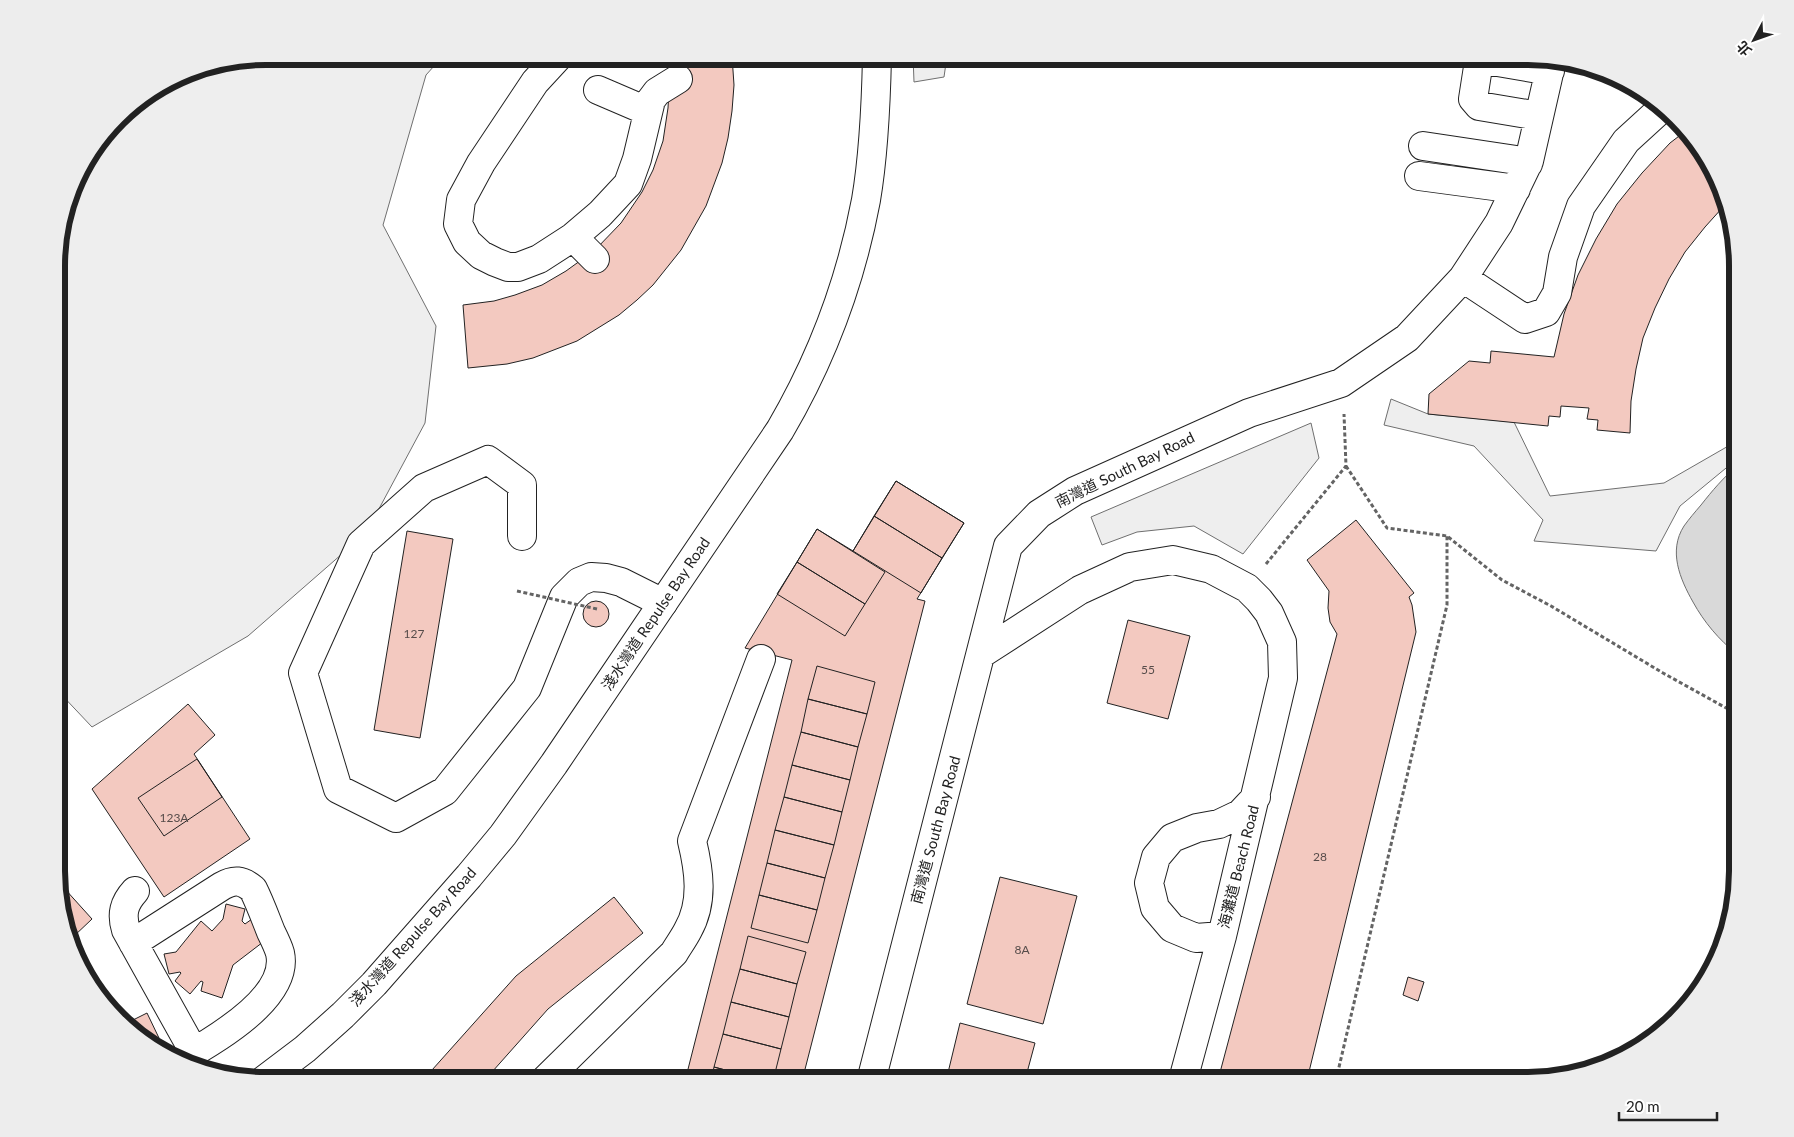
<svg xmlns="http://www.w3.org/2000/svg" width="1794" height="1137" font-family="Lato,'Noto Sans TC',sans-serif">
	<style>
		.green { fill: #eee; stroke: #6f6f6f }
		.water { fill: #d9d9d9; stroke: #6f6f6f }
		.building { fill: #f3c9c0; stroke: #222 }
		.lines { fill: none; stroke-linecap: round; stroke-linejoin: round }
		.minor-casing { stroke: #222; stroke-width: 30 }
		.major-casing { stroke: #222; stroke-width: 30 }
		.path { stroke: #646464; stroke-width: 3; stroke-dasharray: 4 2.5; stroke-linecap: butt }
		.minor { stroke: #fff; stroke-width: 28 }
		.major { stroke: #fff; stroke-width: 28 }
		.path-bridge { stroke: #646464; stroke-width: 3; stroke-dasharray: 4 2.5; stroke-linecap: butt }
		.labels { text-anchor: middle; stroke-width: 4; stroke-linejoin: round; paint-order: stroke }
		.number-label { font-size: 12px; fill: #564c4a }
		.street-label { font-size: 15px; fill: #222; stroke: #fff }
		.rim { fill: none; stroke: #222; stroke-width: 6 }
	</style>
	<rect width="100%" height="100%" fill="#fff"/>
	<path class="green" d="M 266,56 L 443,56 L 426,75 L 383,225 L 436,326 L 425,423 L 366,533 L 248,636 L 92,727 L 58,691 L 58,239 L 78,173 L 128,109 L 186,72 Z
		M 913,56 L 947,56 L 944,77 L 914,82 Z
		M 1391,399 L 1428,414 L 1514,422 L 1550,496 L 1664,483 L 1737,441 L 1737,459 L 1680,506 L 1656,551 L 1534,541 L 1543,520 L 1474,446 L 1384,425 Z
		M 1311,423 L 1319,458 L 1243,554 L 1194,526 L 1137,532 L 1102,545 L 1091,517 Z"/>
	<path class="water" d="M 1737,466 L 1737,654 C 1719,640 1704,622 1693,602 C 1680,579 1668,551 1684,526 C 1689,519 1695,512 1701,505 C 1712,491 1723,478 1737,466 Z"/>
	<path class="building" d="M 668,56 L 732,56 L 734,85 L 732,111 L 728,138 L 722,163 L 706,206 L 681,250 L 653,285 L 637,300 L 619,315 L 577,341 L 533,358 L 507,364 L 468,368 L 463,305 L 494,301 L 515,295 L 542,285 L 566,271 L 595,250 L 621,223 L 642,192 L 653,170 L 663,141 L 668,108 L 670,70 Z
		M 1683,133 L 1710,162 L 1723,207 L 1705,227 L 1685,252 L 1669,279 L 1655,308 L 1643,338 L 1636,369 L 1631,401 L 1630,433 L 1597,430 L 1598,420 L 1587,419 L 1589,408 L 1561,406 L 1560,417 L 1549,416 L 1548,426 L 1428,414 L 1429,394 L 1469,361 L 1490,363 L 1491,351 L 1554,357 L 1564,314 L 1578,275 L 1596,239 L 1617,204 L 1642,173 L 1670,143 Z
		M 896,481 L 964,523 L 942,558 L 874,516 Z
		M 896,481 L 964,523 L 917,599 L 925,601 L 802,1081 L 685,1081 L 792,660 L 745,648 L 817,529 L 853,551 Z
		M 874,516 L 942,558 L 921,593 L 853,551 Z
		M 1356,520 L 1414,593 L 1409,597 L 1412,605 L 1416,632 L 1307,1080 L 1218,1080 L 1337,634 L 1330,622 L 1328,608 L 1329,591 L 1307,560 Z
		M 817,529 L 885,572 L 865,604 L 797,562 Z
		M 407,531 L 453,539 L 420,738 L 374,730 Z
		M 797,562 L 865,604 L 845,636 L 777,594 Z
		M583 614a13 13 0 1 1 26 0a13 13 0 1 1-26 0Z
		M 1128,620 L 1190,636 L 1168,719 L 1107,703 Z
		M 817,666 L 875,682 L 867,714 L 808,699 Z
		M 808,699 L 867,714 L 858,747 L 801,732 Z
		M 188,704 L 215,735 L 194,754 L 250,839 L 164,897 L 92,789 Z
		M 801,732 L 858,747 L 850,780 L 792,765 Z
		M 197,759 L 222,797 L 164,836 L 138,798 Z
		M 792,765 L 850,780 L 842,812 L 784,797 Z
		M 784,797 L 842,812 L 834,845 L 775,830 Z
		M 775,830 L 834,845 L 825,878 L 767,863 Z
		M 767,863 L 825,878 L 817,910 L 759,895 Z
		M 1000,877 L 1077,896 L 1043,1024 L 967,1004 Z
		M 64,888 L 92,919 L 73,937 L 58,898 L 58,893 Z
		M 759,895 L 817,910 L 808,943 L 751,928 Z
		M 614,897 L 643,933 L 548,1009 L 484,1081 L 444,1081 L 432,1070 L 516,976 Z
		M 226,904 L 245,909 L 242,921 L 245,924 L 252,919 L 267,939 L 233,965 L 222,998 L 201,991 L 203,982 L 201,981 L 190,994 L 175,981 L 181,973 L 180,972 L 169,974 L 164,954 L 176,952 L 201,921 L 212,931 L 223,919 Z
		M 748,936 L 806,952 L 797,984 L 740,969 Z
		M 740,969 L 797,984 L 789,1017 L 731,1002 Z
		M 1408,977 L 1424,982 L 1418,1001 L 1403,995 Z
		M 731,1002 L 789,1017 L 781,1049 L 723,1034 Z
		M 147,1013 L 159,1038 L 148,1043 L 127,1023 Z
		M 960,1023 L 1035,1043 L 1025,1080 L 946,1081 Z
		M 723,1034 L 781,1049 L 773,1081 L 766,1081 L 714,1067 Z
		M 714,1067 L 766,1081 L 711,1081 Z"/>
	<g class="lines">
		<g class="minor-casing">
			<path id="minor" d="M 559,56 L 535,82 L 481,163 L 461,200 L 458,224 L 467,242 L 481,255 L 495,262 L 508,267 L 518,267 L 539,259 L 573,237 L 600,214 L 628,184 L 637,159 L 651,100 L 657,92 L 678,79
				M 598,90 L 647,111
				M 1539,116 L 1479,106 L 1473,99 L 1478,67 L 1486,60 L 1550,71
				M 1423,146 L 1523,161 L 1528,164
				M 1419,176 L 1516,189
				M 573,237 L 595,259
				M 1463,278 L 1525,319 L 1546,312 L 1557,293 L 1563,257 L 1581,206 L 1626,141 L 1661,109
				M 522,536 L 522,485 L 488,460 L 424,488 L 361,544 L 303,673 L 338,789 L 396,818 L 445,791 L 527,688 L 564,597 L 579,582 L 591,577 L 606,578 L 621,582 L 663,603
				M 981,654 L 1080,590 L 1130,567 L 1173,560 L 1211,569 L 1247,588 L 1259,600 L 1269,613 L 1282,642 L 1283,678 L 1222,936 L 1183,1080
				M 135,891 C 124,903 121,914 126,930 L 194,1052
				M 1222,936 L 1196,938 L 1172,928 L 1155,908 L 1149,883 L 1156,857 L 1172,838 L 1197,828 L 1219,824 L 1240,814 L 1256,797
				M 133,943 L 222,886 C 234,879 242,880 253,889 C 260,903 265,917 271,932 C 274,938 278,946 280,953 C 290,998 212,1042 180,1060
				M 544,1081 L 674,953 C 678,946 684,938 688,930 C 704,902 699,870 692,841 L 761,659
				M 871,1081 L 1008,546 L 1039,514 L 1075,491 L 1249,413 L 1341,383 L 1407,338 L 1463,278 L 1499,223 L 1529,161 L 1552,60"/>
		</g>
		<g class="major-casing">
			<path id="major" d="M 264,1080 L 305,1049 L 343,1015 L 374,984 L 469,876 L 503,835 L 554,764 L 780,430 C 821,360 851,280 866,200 C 874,153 876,104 877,56"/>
		</g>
		<path class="path" d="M 1346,466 L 1387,528 L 1447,536 L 1502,580 L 1551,606 L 1663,673 L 1737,714
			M 1266,564 L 1346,466 L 1344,414
			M 1336,1080 L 1447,605 L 1447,536"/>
		<use href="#minor" class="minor"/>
		<use href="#major" class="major"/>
		<path class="path-bridge" d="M 517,591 L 597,609"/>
	</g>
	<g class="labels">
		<g class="number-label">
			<text x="414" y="638">127</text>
			<text x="1148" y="674">55</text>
			<text x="174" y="822">123A</text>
			<text x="1320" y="861">28</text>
			<text x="1022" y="954">8A</text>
		</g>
		<g class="street-label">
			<text transform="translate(1125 470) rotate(-26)" y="5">南灣道 South Bay Road</text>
			<text transform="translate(656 614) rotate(-56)" y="5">淺水灣道 Repulse Bay Road</text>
			<text transform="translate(936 830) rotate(-75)" y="5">南灣道 South Bay Road</text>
			<text transform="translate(1239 867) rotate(-76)" y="5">海灘道 Beach Road</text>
			<text transform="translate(413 937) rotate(-48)" y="5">淺水灣道 Repulse Bay Road</text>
		</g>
	</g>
	<path d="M0 0H1794V1137H0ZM266 65H1528A201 201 0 0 1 1729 266V871A201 201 0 0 1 1528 1072H266A201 201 0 0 1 65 871V266A201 201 0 0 1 266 65Z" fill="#ededed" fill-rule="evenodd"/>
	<path class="rim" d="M266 65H1528A201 201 0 0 1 1729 266V871A201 201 0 0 1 1528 1072H266A201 201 0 0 1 65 871V266A201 201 0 0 1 266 65Z"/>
	<g transform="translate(1754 40) rotate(229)" stroke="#ffffff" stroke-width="4" paint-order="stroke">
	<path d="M0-4L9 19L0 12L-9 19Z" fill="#222222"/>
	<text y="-8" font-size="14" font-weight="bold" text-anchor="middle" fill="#222222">北</text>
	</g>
	<path d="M1619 1112v8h98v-8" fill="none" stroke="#222222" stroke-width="2.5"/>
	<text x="1626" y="1112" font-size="15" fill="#222222" stroke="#ffffff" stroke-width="4" paint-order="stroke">20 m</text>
</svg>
